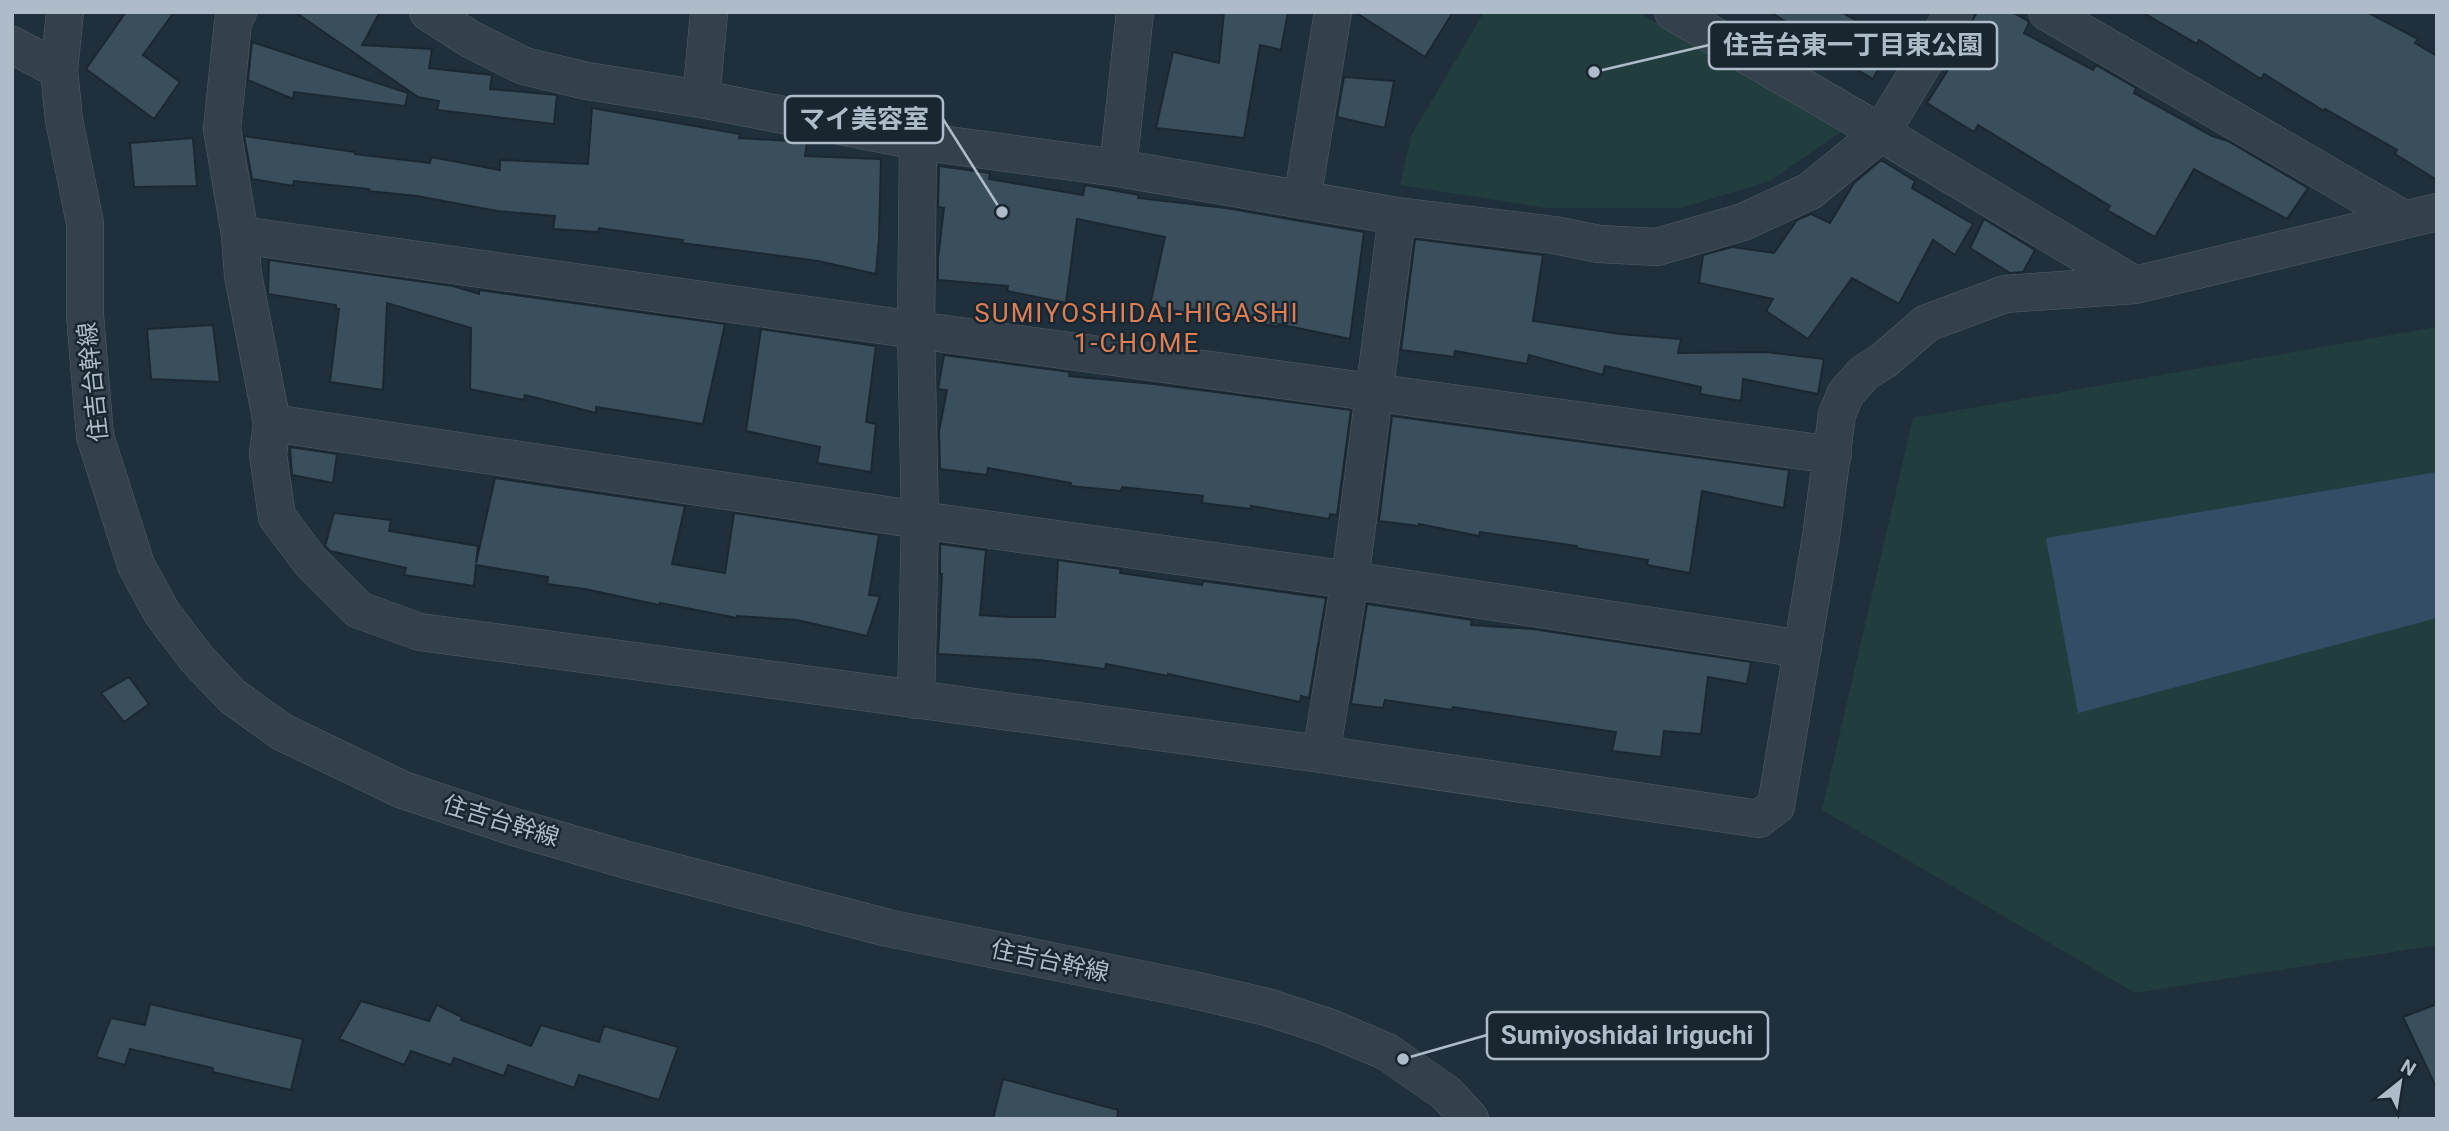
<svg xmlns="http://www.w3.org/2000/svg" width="2449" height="1131" font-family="Roboto,'Noto Sans JP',sans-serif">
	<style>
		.green { fill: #223d3d }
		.water { fill: #324d65 }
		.building { fill: #3b4e5b; stroke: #1b2832; stroke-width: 2 }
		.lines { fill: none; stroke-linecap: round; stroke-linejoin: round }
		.minor-casing { stroke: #515e69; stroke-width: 38 }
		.minor { stroke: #34414c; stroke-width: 37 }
		.labels { text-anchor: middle; stroke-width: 5; stroke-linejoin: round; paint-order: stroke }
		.street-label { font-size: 24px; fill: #aebbc8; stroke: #192630 }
		.neighbourhood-label { font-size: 26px; letter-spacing: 2px; fill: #dd7f55; stroke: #192630 }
		.leader { fill: none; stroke: #aebbc8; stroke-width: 2.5 }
		.callout-dot { fill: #aebbc8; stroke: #192630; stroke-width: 2.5 }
		.callout { fill: #192630; stroke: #aebbc8; stroke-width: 2.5 }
		.callout-label { font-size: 26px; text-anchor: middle; font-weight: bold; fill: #aebbc8 }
	</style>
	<rect width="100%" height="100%" fill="#202f3c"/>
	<path class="green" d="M 1484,12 L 1638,12 L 1841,132 L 1770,181 L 1681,208 L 1546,208 L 1400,185 L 1411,136 Z
		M 2437,327 L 2437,945 L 2135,993 L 1822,810 L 1913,418 Z"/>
	<path class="water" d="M 2437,472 L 2437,618 L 2078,713 L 2046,538 Z"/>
	<path class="building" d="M 126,12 L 174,12 L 143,55 L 180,82 L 154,119 L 86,69 Z
		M 295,12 L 380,12 L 362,45 L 432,49 L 429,68 L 492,75 L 490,89 L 557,95 L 554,124 L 437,110 L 439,101 L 418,97 Z
		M 1224,12 L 1288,12 L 1281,50 L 1260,45 L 1244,138 L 1156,128 L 1173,52 L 1219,63 Z
		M 1355,12 L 1453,12 L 1425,57 Z
		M 1770,12 L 1841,12 L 1893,41 L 1873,79 L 1826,51 L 1827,47 Z
		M 1977,12 L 2012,12 L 2028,21 L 2029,23 L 2024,33 L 2093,70 L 2096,65 L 2136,88 L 2134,93 L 2212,136 L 2228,141 L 2308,188 L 2287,219 L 2194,169 L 2155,237 L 2107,210 L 2110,206 L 1978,125 L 1974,132 L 1927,103 L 1970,35 L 1966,32 Z
		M 2142,12 L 2367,12 L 2418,39 L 2415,43 L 2437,56 L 2437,180 L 2395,154 L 2397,150 L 2325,109 L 2324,111 L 2264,74 L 2261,79 L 2199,40 L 2197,44 Z
		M 252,42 L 408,93 L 405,106 L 294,92 L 293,99 L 248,80 Z
		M 1344,77 L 1394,81 L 1385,128 L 1337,117 Z
		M 592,108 L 740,134 L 739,138 L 807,142 L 805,156 L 881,159 L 879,238 L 876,274 L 818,261 L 682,243 L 683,240 L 599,228 L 598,232 L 553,229 L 555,216 L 497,211 L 417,196 L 368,191 L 369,189 L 294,181 L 293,186 L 252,179 L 244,136 L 355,152 L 355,154 L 430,163 L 431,157 L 500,170 L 500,160 L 588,164 Z
		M 193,138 L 197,186 L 134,187 L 130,143 Z
		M 1881,160 L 1915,181 L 1912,188 L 1973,224 L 1955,255 L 1933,240 L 1899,304 L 1852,278 L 1808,339 L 1766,311 L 1773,299 L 1699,283 L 1703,255 L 1732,247 L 1774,253 L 1797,220 L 1811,214 L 1830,223 L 1854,183 Z
		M 939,166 L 990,173 L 989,179 L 1083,195 L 1085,185 L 1139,195 L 1138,198 L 1226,208 L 1364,232 L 1350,339 L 1278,324 L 1277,327 L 1203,310 L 1202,317 L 1150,305 L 1165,237 L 1077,219 L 1066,303 L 1007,291 L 1008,286 L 938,280 L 938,258 L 944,208 L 938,207 Z
		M 1984,219 L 2035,250 L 2023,272 L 2010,273 L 1970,248 Z
		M 1415,239 L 1543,255 L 1533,321 L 1620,334 L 1681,339 L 1678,353 L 1766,352 L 1824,359 L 1818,394 L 1743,379 L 1741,401 L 1700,394 L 1701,387 L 1605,366 L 1603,375 L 1529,355 L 1527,364 L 1455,351 L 1454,357 L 1401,350 Z
		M 269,260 L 453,286 L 479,294 L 479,290 L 725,324 L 703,424 L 596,407 L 596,413 L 525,395 L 524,400 L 470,389 L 471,328 L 387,303 L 383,390 L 330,382 L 339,309 L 336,309 L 336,305 L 268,294 Z
		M 213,325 L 220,382 L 151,379 L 147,329 Z
		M 761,329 L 876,346 L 866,422 L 876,424 L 871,472 L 817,463 L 820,447 L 746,431 Z
		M 944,355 L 1070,372 L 1069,376 L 1154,384 L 1351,410 L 1337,515 L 1330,514 L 1329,519 L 1251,506 L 1251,509 L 1202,503 L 1203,496 L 1122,487 L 1121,491 L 1070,486 L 1071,483 L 988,468 L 987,475 L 940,469 L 939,431 L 947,390 L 938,389 Z
		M 1392,416 L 1789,470 L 1784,508 L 1702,491 L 1690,573 L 1647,565 L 1648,560 L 1576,548 L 1577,546 L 1480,532 L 1479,536 L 1419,524 L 1419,526 L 1379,521 Z
		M 290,447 L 337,454 L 333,483 L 292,475 Z
		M 495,478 L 685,506 L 672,564 L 725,573 L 734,513 L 879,535 L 869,595 L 880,596 L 867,636 L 797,620 L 737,616 L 737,618 L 660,603 L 659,605 L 585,589 L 547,584 L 548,577 L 476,565 L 474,586 L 404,575 L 406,568 L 330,551 L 325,546 L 334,513 L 391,520 L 389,531 L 478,546 L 476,563 Z
		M 940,544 L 986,550 L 980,615 L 1009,617 L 1055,617 L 1058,560 L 1121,569 L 1120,573 L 1202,585 L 1203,581 L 1326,598 L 1309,698 L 1301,696 L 1300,702 L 1168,674 L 1168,676 L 1106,664 L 1105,669 L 1039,660 L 938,654 L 942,574 L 940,574 Z
		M 1367,604 L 1472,620 L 1471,625 L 1533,629 L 1751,662 L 1747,684 L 1708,677 L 1701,734 L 1664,731 L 1661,757 L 1612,751 L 1616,732 L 1453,707 L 1452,710 L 1385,700 L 1383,708 L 1351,704 Z
		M 129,677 L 149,704 L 124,722 L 101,693 Z
		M 361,1001 L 429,1021 L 437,1005 L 462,1017 L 461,1020 L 531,1046 L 541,1025 L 599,1042 L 604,1026 L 678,1047 L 659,1100 L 579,1075 L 574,1088 L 508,1065 L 504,1076 L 454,1058 L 451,1065 L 411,1051 L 404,1065 L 339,1039 Z
		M 150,1004 L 303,1039 L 291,1090 L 213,1072 L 213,1068 L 130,1049 L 125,1065 L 96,1057 L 111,1018 L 145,1025 Z
		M 2437,1004 L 2437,1089 L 2403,1017 Z
		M 1003,1079 L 1118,1110 L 1117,1119 L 993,1119 Z"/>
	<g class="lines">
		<g class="minor-casing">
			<path id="minor" d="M 65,12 L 59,70 L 64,120 L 85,223 L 85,315 L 95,436 L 136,565 L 162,613 L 197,659 L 232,696 L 282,732 L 403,790 L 514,827 L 627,860 L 888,928 L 1194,990 L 1267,1007 L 1328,1027 L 1387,1052 L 1446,1093 L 1470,1119
				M 238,12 L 233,22 L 222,129 L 240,235 L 243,275 L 272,423 L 268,454 L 277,517 L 311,562 L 359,610 L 420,632 L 1321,754 L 1759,819 L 1776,806 L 1821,537 L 1837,414 L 1846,393 L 1864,373 L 1883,361 L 1927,323 L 2005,294 L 2135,285 L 2437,212
				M 428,12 L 470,39 L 524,66 L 587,81 L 701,99 L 918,141 L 1118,168 L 1397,216 L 1554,235 L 1599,244 L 1657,247 L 1743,222 L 1810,191 L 1881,133 L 1954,12
				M 1673,12 L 1881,133 L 2135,285
				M 2047,12 L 2405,220
				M 12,45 L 59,70
				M 701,99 L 709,12
				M 1118,168 L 1135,12
				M 1302,200 L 1333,12
				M 240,235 L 916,330 L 1833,455
				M 272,423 L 920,520 L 1350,580 L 1803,649
				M 916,700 L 920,520 L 916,330 L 918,141
				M 1321,754 L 1350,580 L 1397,216"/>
		</g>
		<use href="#minor" class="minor"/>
	</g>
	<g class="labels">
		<g class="street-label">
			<text transform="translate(93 382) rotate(-96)" y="8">住吉台幹線</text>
			<text transform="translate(501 821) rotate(17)" y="8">住吉台幹線</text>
			<text transform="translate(1050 961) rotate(12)" y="8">住吉台幹線</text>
		</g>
		<g class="neighbourhood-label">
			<text x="1137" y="322">SUMIYOSHIDAI-HIGASHI<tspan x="1137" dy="30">1-CHOME</tspan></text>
		</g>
	</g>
	<path class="leader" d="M1594 72L1709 45M1002 212L943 119M1403 1059L1487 1035"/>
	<g class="callout-dot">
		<circle cx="1594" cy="72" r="7"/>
		<circle cx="1002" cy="212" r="7"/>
		<circle cx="1403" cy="1059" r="7"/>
	</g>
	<g class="callout">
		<rect x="1709" y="22" width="288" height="47" rx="7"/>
		<rect x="785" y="96" width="158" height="47" rx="7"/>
		<rect x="1487" y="1012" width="281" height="47" rx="7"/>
	</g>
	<g class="callout-label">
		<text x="1853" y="54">住吉台東一丁目東公園</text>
		<text x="864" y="128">マイ美容室</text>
		<text x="1627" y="1044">Sumiyoshidai Iriguchi</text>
	</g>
	<rect width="2449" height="1131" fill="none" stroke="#aebbc8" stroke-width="28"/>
	<g transform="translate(2400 1082) rotate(30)" stroke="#192630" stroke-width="5" paint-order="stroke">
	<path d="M0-5L12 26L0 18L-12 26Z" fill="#aebbc8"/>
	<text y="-10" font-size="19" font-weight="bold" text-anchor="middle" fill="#aebbc8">N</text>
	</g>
</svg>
